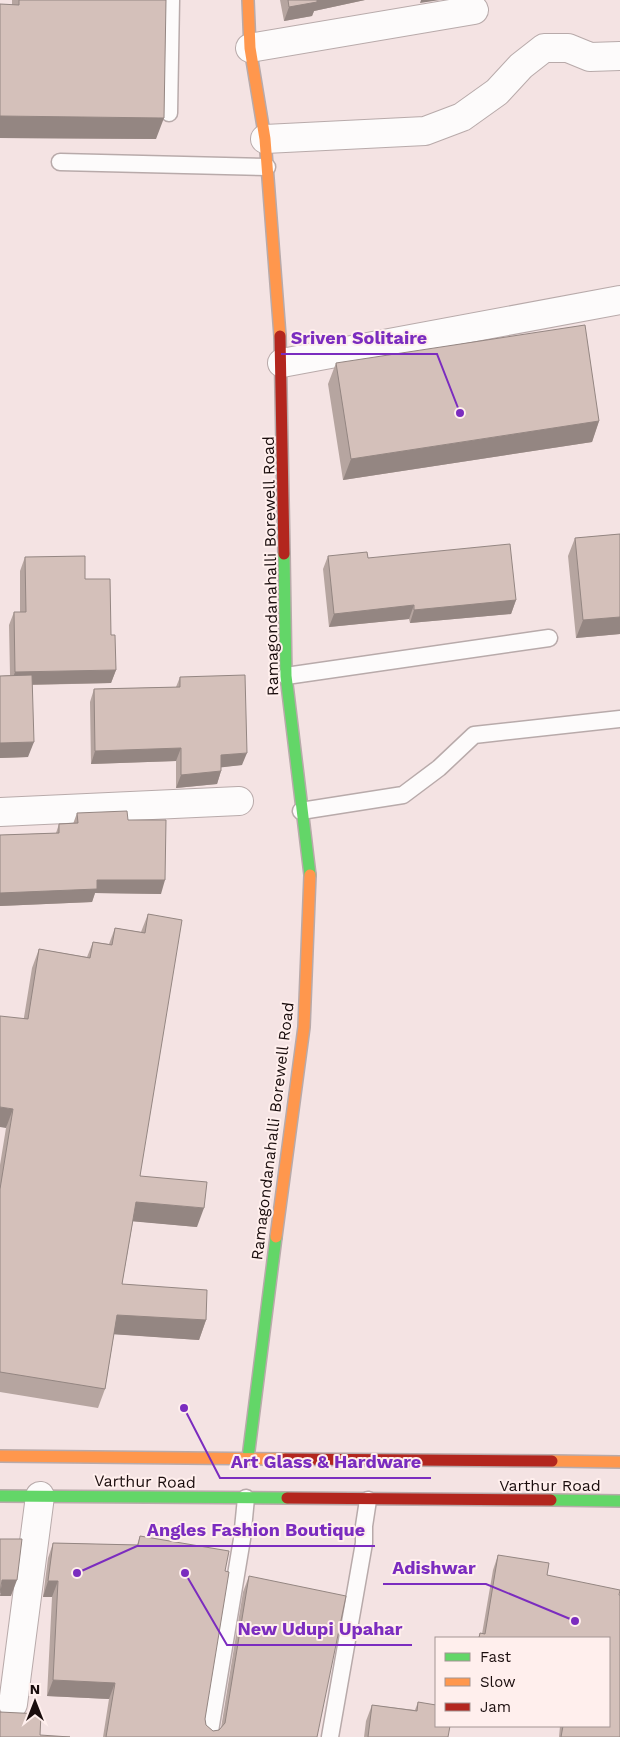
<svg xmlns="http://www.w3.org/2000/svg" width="620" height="1737" font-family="'Work Sans',sans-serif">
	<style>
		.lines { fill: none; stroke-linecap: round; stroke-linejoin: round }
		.lane-casing { stroke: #b8aaaa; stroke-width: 19 }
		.street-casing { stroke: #b8aaaa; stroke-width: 30 }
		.fast-casing { stroke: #b8aaaa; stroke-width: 14 }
		.slow-casing { stroke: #b8aaaa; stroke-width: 14 }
		.jam-casing { stroke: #b8aaaa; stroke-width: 14 }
		.lane { stroke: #fdfbfb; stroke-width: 16 }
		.street { stroke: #fdfbfb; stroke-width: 28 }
		.fast { stroke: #63d668; stroke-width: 11 }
		.slow { stroke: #ff974d; stroke-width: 11 }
		.jam { stroke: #b3261e; stroke-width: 11 }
		.wall { fill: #b6a5a0 }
		.shaded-wall { fill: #948682 }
		.building { fill: #d4c0ba; stroke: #948682 }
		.labels { text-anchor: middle; stroke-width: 4; stroke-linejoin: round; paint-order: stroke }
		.street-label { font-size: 16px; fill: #1a0d0d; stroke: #ffefed }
		.leader { fill: none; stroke: #7b2cbf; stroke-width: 2 }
		.callout-dot { fill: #7b2cbf; stroke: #ffefed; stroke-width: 2 }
		.callout-label { font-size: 18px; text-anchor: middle; font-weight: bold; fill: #7b2cbf; stroke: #ffefed; stroke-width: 4; stroke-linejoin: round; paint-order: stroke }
	</style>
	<rect width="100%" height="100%" fill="#f4e3e3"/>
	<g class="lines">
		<g class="lane-casing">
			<path id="lane" d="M 169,113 L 171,0
				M 60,162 L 267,167
				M 286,676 L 549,638
				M 301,811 L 403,795 L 439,768 L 474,735 L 620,719
				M 209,1737 L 242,1539 L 246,1498
				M 330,1737 L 364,1543 L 364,1526 L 368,1500"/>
		</g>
		<g class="street-casing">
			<path id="street" d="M 250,48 L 474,10
				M 265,139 L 425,131 L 462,117 L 497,92 L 521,66 L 544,48 L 568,48 L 590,57 L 620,56
				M 282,363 L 620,300
				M 0,812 L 239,801
				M 13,1704 L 40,1496"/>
		</g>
		<g class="fast-casing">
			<path id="fast" d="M 284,554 L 286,676 L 310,875
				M 248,1458 L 276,1237
				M 0,1496 L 287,1498
				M 551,1500 L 620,1501"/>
		</g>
		<g class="slow-casing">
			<path id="slow" d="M 248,0 L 250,48 L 265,139 L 280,336
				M 276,1237 L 304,1027 L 310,875
				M 0,1456 L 285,1459
				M 552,1461 L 620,1462"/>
		</g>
		<g class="jam-casing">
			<path id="jam" d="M 280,336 L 284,554
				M 285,1459 L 552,1461
				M 287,1498 L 551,1500"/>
		</g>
		<use href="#lane" class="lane"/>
		<use href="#street" class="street"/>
		<use href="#fast" class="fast"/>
		<use href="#slow" class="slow"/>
		<use href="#jam" class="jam"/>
	</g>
	<path class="wall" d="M 12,0 L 166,0 L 156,139 L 0,138 L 0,4 L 12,5 Z
		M 280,0 L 365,0 L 314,11 L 312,16 L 284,21 Z
		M 336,363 L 599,421 L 592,442 L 343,480 L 328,384 Z
		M 620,534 L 620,634 L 576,638 L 568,556 L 575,538 Z
		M 328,556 L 368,558 L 516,600 L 511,614 L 410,623 L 409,619 L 329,627 L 323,569 Z
		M 25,557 L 85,579 L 111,635 L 116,670 L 111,683 L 32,685 L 28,757 L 0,758 L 0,676 L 10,675 L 9,625 L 14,612 L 20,612 L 20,571 Z
		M 180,677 L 242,765 L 221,767 L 221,771 L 217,784 L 176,788 L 176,761 L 91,764 L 90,702 L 94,689 L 176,687 Z
		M 77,813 L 128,820 L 161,894 L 95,893 L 92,902 L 0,906 L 0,835 L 56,833 L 59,824 L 73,824 Z
		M 148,914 L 140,1176 L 197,1227 L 133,1221 L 122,1284 L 206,1320 L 199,1340 L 114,1334 L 105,1389 L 98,1408 L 0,1392 L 0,1165 L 32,968 L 39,949 L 87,957 L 93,942 L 109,944 L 115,928 L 141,932 Z
		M 140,1536 L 225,1571 L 205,1719 L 206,1725 L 213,1731 L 219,1730 L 221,1728 L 243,1592 L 249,1576 L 317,1737 L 103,1737 L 109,1699 L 47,1696 L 52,1597 L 43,1597 L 48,1558 L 53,1543 L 137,1545 Z
		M 498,1555 L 547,1575 L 619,1595 L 620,1737 L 559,1737 L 560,1726 L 609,1726 L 609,1638 L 478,1638 L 480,1633 L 482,1634 L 493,1570 Z
		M 418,1702 L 448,1737 L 364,1737 L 366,1721 L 372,1705 L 415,1710 Z"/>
	<path class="shaded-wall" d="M 315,0 L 365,0 L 314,11 L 312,16 L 284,21 L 289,7 Z
		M 421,0 L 440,0 L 420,3 Z
		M 0,116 L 164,118 L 156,139 L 0,138 Z
		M 599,421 L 592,442 L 343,480 L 351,459 Z
		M 516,600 L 511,614 L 410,623 L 414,610 Z
		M 414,605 L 409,619 L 329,627 L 334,614 Z
		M 620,617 L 620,634 L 576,638 L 583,620 Z
		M 116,670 L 111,683 L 10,685 L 15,672 Z
		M 34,742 L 28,757 L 0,758 L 0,743 Z
		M 181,748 L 176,761 L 91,764 L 95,751 Z
		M 247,753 L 242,765 L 216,768 L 221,755 Z
		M 221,771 L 217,784 L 176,788 L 181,775 Z
		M 97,880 L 165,880 L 161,894 L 95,893 L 92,902 L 0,906 L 0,893 Z
		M 0,1107 L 13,1109 L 6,1128 L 0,1127 Z
		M 136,1202 L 204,1208 L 197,1227 L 129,1221 Z
		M 117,1315 L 206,1320 L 199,1340 L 110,1334 Z
		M 2,1580 L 17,1580 L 11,1596 L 0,1596 Z
		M 48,1581 L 58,1581 L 52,1597 L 43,1597 Z
		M 53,1680 L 115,1683 L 109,1699 L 47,1696 Z"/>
	<path class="building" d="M 19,0 L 166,0 L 164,118 L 0,116 L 0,4 L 19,5 Z
		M 288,0 L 317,0 L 317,2 L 289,7 Z
		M 585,325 L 599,421 L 351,459 L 336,363 Z
		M 620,534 L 620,617 L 583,620 L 575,538 Z
		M 510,544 L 516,600 L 414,610 L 414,605 L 334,614 L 328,556 L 367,552 L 368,558 Z
		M 85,556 L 85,579 L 110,579 L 111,635 L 115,635 L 116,670 L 15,672 L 14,612 L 26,612 L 25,557 Z
		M 32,675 L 34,742 L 0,743 L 0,676 Z
		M 245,675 L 247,753 L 221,755 L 221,771 L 181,775 L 181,748 L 95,751 L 94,689 L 180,687 L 180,677 Z
		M 127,811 L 128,820 L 166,820 L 165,880 L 97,880 L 97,889 L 0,893 L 0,835 L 59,833 L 59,824 L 78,823 L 77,813 Z
		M 148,914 L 182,920 L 140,1176 L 207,1182 L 204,1208 L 136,1202 L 122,1284 L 207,1290 L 206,1320 L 117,1315 L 105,1389 L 0,1372 L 0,1189 L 13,1109 L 0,1107 L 0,1016 L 28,1019 L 39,949 L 90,958 L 93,942 L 112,945 L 115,928 L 145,933 Z
		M 140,1536 L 229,1551 L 225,1571 L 229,1572 L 205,1719 L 206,1725 L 213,1731 L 219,1730 L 225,1723 L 249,1576 L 346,1596 L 317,1737 L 106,1737 L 115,1683 L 53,1680 L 58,1581 L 48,1581 L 53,1543 L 138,1545 Z
		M 0,1539 L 22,1539 L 17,1580 L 2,1580 L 0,1593 Z
		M 498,1555 L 549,1563 L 547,1575 L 620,1590 L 619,1595 L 620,1595 L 620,1737 L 561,1737 L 563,1726 L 609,1726 L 609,1638 L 479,1638 L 480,1633 L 485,1634 Z
		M 418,1702 L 436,1705 L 436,1726 L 450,1726 L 448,1737 L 368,1737 L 372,1705 L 417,1711 Z
		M 0,1712 L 41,1714 L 40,1735 L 70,1737 L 0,1737 Z"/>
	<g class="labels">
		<g class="street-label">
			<text transform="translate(270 566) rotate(-91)" y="6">Ramagondanahalli Borewell Road</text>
			<text transform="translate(272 1131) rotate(-83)" y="6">Ramagondanahalli Borewell Road</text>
			<text transform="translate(145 1481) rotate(1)" y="6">Varthur Road</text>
			<text x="550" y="1491">Varthur Road</text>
		</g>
	</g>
	<path class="leader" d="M460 413L437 354H281M184 1408L220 1478H431M77 1573L137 1546H375M575 1621L486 1584H383M185 1573L227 1645H412"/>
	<g class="callout-dot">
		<circle cx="460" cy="413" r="5"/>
		<circle cx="184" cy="1408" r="5"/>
		<circle cx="77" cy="1573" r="5"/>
		<circle cx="575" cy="1621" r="5"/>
		<circle cx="185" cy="1573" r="5"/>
	</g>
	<g class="callout-label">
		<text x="359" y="344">Sriven Solitaire</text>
		<text x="326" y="1468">Art Glass &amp; Hardware</text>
		<text x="256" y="1536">Angles Fashion Boutique</text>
		<text x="434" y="1574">Adishwar</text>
		<text x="320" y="1635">New Udupi Upahar</text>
	</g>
	<rect x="435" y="1637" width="175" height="90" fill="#ffefed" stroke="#a39593"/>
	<rect x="445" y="1653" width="25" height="8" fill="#63d668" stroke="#a39593"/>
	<text x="480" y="1662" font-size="15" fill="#1a0d0d">Fast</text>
	<rect x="445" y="1678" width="25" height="8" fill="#ff974d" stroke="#a39593"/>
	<text x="480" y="1687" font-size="15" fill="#1a0d0d">Slow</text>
	<rect x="445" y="1703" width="25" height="8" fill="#b3261e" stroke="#a39593"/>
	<text x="480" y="1712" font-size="15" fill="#1a0d0d">Jam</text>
	<g transform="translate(35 1702)" stroke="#ffefed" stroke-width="4" paint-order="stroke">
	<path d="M0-4L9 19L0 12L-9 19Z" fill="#1a0d0d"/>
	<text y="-8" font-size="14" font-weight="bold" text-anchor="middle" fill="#1a0d0d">N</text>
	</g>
</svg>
